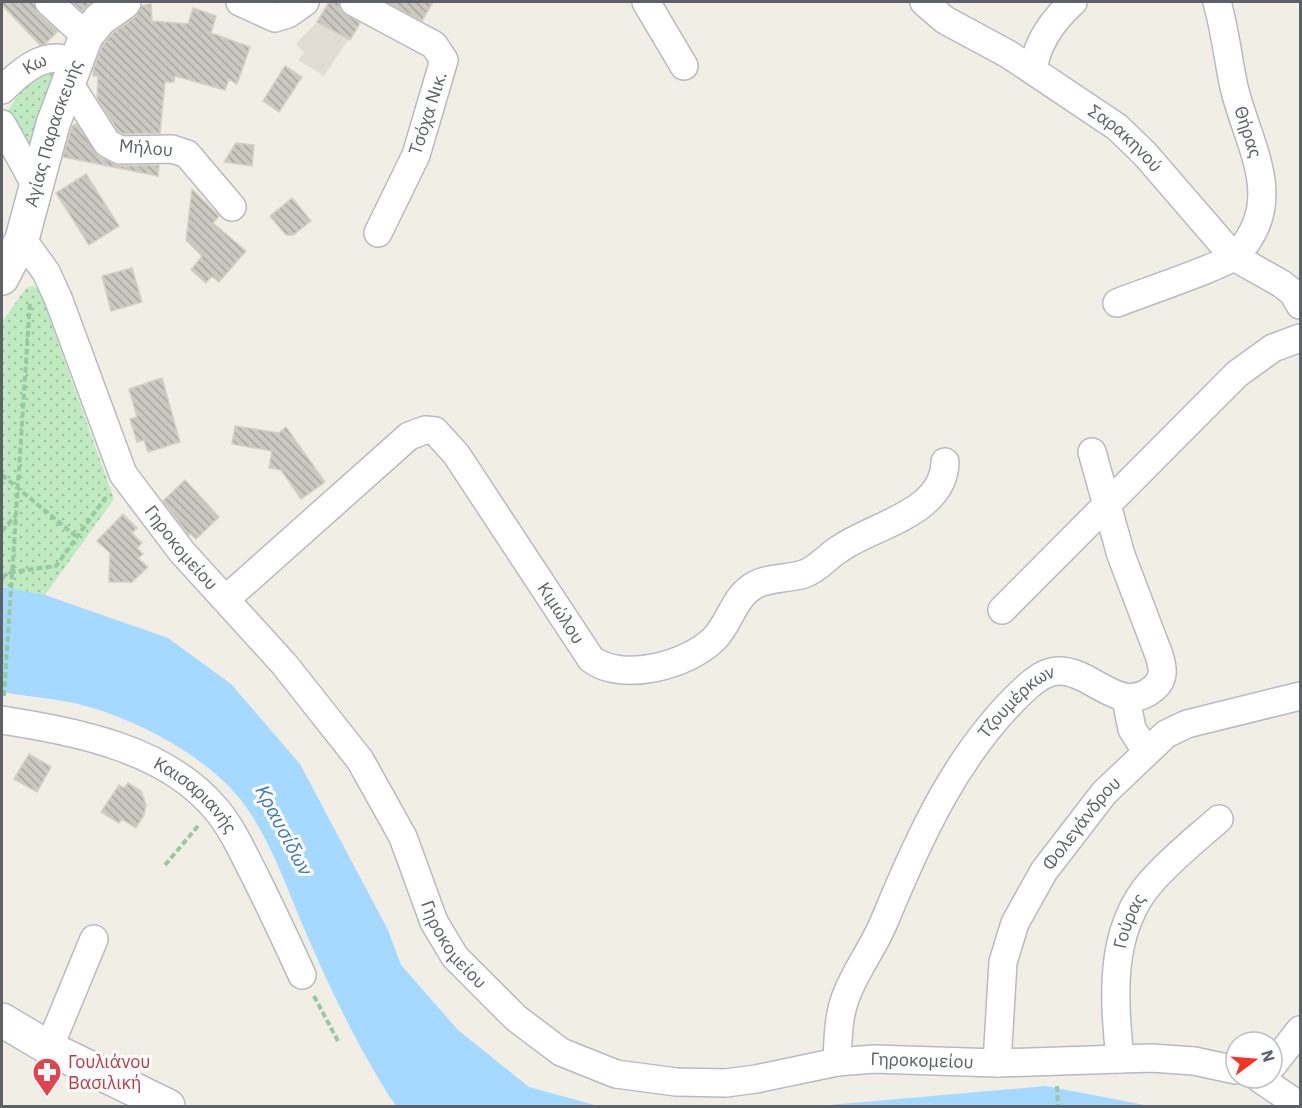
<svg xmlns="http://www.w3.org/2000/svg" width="1302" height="1108" font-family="'IBM Plex Sans',sans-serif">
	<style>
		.education { fill: #e1ddd4 }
		.park { fill: url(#park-dots) }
		.water { fill: #a6d9ff }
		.building { fill: url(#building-back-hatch); stroke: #d6d0c3; stroke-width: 1.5 }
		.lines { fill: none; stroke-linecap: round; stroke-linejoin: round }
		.minor-casing { stroke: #b7bbc0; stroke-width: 30 }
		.tertiary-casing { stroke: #b7bbc0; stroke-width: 36 }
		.secondary-casing { stroke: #b8bcc2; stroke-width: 36 }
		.path { stroke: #97c9a5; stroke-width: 4; stroke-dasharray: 6 3; stroke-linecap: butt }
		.minor { stroke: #fff; stroke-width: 27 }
		.tertiary { stroke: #fff; stroke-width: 33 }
		.secondary { stroke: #fff; stroke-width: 33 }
		.labels { text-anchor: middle; stroke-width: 6; stroke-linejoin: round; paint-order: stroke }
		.street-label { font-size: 18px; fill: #5d6167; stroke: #fff }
		.health-label { font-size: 18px; fill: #be3a42; stroke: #fff; text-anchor: start }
		.water-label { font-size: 20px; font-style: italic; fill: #3a78ba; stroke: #fff }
	</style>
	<defs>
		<pattern id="park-dots" width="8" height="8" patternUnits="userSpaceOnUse" patternTransform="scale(1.5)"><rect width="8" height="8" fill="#c0eac0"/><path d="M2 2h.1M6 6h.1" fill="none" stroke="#9fc1a0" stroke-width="1.8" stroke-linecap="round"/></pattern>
		<pattern id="building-back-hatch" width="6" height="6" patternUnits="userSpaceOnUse" patternTransform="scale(1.5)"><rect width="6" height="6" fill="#cbc8c2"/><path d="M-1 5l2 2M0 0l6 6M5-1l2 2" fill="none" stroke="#a8a6a1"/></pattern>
	</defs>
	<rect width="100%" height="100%" fill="#f0eee5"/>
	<path class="education" d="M 329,2 L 362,19 L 324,76 L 298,60 L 304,53 L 296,44 L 317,22 Z"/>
	<path class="park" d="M 53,64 L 61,65 L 33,146 L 28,147 L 3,117 L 25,86 Z
		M 32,286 L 39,289 L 114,499 L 45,595 L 2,587 L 2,322 L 26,288 Z"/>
	<path class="water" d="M 2,587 L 45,595 L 168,638 L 231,684 L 300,764 L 388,930 L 401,965 L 458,1030 L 529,1087 L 598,1106 L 396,1106 C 360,1052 332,993 306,933 C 287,889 267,828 234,792 C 197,750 124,713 69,702 C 47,698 24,696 2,692 Z
		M 1046,1086 L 1150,1106 L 818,1106 Z"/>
	<path class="building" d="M 2,2 L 34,2 L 38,13 L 58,31 L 45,44 L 40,45 L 2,5 Z
		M 72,2 L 89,2 L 89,4 L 82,11 Z
		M 329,2 L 338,2 L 341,11 L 360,23 L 350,40 L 317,22 Z
		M 386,2 L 433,2 L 422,21 Z
		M 151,4 L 152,21 L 188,24 L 193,8 L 216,16 L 211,33 L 250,47 L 237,84 L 229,79 L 225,90 L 175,76 L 174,82 L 165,82 L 160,133 L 124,134 L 118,131 L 97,98 L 98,76 L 93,76 L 93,70 L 102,46 L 113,33 L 135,17 L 142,6 Z
		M 285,66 L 302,77 L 279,112 L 263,101 Z
		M 76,124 L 100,157 L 120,166 L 159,165 L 158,176 L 63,157 L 72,126 Z
		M 236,143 L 254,145 L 252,166 L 224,162 Z
		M 86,174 L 119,226 L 89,245 L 56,193 Z
		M 192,189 L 219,216 L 213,223 L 246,251 L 219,282 L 212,276 L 206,283 L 191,270 L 202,256 L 186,240 Z
		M 292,198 L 311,221 L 293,235 L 286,235 L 270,216 Z
		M 132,268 L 142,302 L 111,311 L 102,276 Z
		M 162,378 L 180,442 L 148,452 L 144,440 L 137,442 L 130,419 L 137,417 L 129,389 Z
		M 235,426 L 279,433 L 286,427 L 325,482 L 301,499 L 281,470 L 269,468 L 272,451 L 232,444 Z
		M 185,480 L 219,517 L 196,539 L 190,533 L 189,535 L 163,501 Z
		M 123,514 L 137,528 L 132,533 L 142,543 L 137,548 L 143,554 L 138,558 L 148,567 L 132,582 L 109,582 L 110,553 L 97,541 Z
		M 29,754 L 51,767 L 37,792 L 14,779 Z
		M 128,783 L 141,791 L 146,805 L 144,815 L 136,828 L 122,819 L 119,823 L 101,812 L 119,785 L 124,788 Z"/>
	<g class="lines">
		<g class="minor-casing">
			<g id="minor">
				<path d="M 49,2 L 86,36"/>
				<path d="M 240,2 L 275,18 L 288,14 L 305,2"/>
				<path d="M 354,2 L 434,45 L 444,60 L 416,155 L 378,233"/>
				<path d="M 646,2 L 684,66"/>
				<path id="s1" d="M 924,2 L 945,20 L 1008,54 L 1117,127 L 1145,154 L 1234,257 L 1282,284 L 1293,293 L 1300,305"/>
				<path d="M 1033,70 C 1037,42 1053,20 1073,2"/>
				<path d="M 69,83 L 107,143 L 120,150 L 172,149 L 187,154 L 232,207"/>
				<path id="s2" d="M 2,90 C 21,71 47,48 74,63"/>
				<path d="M 2,124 L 37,188"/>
				<path id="s3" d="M 22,239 L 46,272 L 58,298 L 123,474 L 182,552 L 284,664 L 360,760 L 403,837 L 434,922 L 455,957 L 516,1018 L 561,1052 L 616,1074 L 676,1082 L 726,1083 L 756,1079 L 837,1062 L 874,1059 L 997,1063 L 1151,1058 L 1194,1061 L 1236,1070"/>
				<path d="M 1117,303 C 1136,295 1226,265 1236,255 C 1288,201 1248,146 1234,87 C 1228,59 1225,30 1217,2"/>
				<path id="s4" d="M 226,599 L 409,436 L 425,430 L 435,431 L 456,454 L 591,659 C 622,683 688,665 714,639 C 730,623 734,596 755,585 C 769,577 788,579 804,574 C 820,568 827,556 841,548 C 874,525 944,513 945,462"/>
				<path d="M 1002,610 L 1237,374 L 1273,348 L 1300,338"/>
				<path d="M 1126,699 L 1132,729 L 1146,751"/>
				<path id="s5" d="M 2,720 C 76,732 165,748 216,809 C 232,828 242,851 253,872 C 270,906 286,940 302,975"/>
				<path d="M 49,1048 L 94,939"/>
				<path id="s6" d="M 1120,1059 C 1114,999 1108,931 1151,882 C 1171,859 1196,839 1219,819"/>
				<path id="s7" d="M 837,1062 C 838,1041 838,1018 845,999 C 854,972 873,949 884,922 C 919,837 958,750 1027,687 C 1036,679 1046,671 1059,671 C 1094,671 1120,717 1154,688 C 1165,679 1163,668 1159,655 L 1121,555 L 1092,452"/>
				<path id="s8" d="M 997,1063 L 1003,962 L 1015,923 L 1044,871 L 1104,793 L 1166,734 L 1187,724 L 1300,696"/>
				<path d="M 1272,1066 L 1300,1030"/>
				<path d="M 1259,1078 L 1300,1106"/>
			</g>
		</g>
		<g class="tertiary-casing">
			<g id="tertiary">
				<path id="s9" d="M 2,278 L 22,239 L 53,124 L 86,36 L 100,19 L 124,2"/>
			</g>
		</g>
		<g class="secondary-casing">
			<path id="secondary" d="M 2,1020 L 49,1048 L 168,1106"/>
		</g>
		<path class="path" d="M 2,475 L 77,537
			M 2,531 L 15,516
			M 2,577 L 11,572 L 56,566 L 108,494
			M 4,696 L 30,302
			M 165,865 L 198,826
			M 314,996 L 339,1043
			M 1057,1086 L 1058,1106"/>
		<use href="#minor" class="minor"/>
		<use href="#tertiary" class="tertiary"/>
		<use href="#secondary" class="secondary"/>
	</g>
	<defs>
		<g id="pharmacy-pin" transform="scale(1.5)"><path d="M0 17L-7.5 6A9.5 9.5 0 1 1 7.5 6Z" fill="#e0444e" stroke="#fff"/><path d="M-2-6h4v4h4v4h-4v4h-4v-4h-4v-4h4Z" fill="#fff"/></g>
	</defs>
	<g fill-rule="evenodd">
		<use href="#pharmacy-pin" x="47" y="1072"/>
	</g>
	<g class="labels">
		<g class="street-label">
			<text dy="6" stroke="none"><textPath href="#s2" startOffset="42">Κω</textPath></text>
			<text transform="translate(428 113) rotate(-72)" y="6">Τσόχα Νικ.</text>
			<text transform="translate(1248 132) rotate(72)" y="6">Θήρας</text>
			<text dy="6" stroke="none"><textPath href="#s9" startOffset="154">Αγίας Παρασκευής</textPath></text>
			<text dy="6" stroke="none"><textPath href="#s1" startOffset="244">Σαρακηνού</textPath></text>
			<text transform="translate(146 148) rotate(5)" y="6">Μήλου</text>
			<text dy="6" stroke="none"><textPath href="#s3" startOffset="351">Γηροκομείου</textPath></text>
			<text dy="6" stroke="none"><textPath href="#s4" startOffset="494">Κιμώλου</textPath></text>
			<text dy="6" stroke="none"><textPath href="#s7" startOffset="410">Τζουμέρκων</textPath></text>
			<text dy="6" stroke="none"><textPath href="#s5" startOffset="212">Καισαριανής</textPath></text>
			<text dy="6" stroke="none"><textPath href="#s8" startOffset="262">Φολεγάνδρου</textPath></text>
			<text dy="6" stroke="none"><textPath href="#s6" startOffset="140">Γούρας</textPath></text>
			<text dy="6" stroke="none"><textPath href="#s3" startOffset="837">Γηροκομείου</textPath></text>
			<text dy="6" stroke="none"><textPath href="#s3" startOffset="1359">Γηροκομείου</textPath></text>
		</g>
		<g class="health-label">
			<text x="68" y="1068">Γουλιάνου<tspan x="68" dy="21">Βασιλική</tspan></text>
		</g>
		<g class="water-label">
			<text transform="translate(284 830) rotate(62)" y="7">Κραυσίδων</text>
		</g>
	</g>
	<rect width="1302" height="1108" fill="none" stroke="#5d6167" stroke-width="6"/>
	<g transform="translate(1254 1060) rotate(74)"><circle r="28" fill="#ffffff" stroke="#bec0c2" stroke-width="1.5"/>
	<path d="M0-4.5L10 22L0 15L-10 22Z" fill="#f73424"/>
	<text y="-9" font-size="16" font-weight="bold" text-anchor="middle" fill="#5d6167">N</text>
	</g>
</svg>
